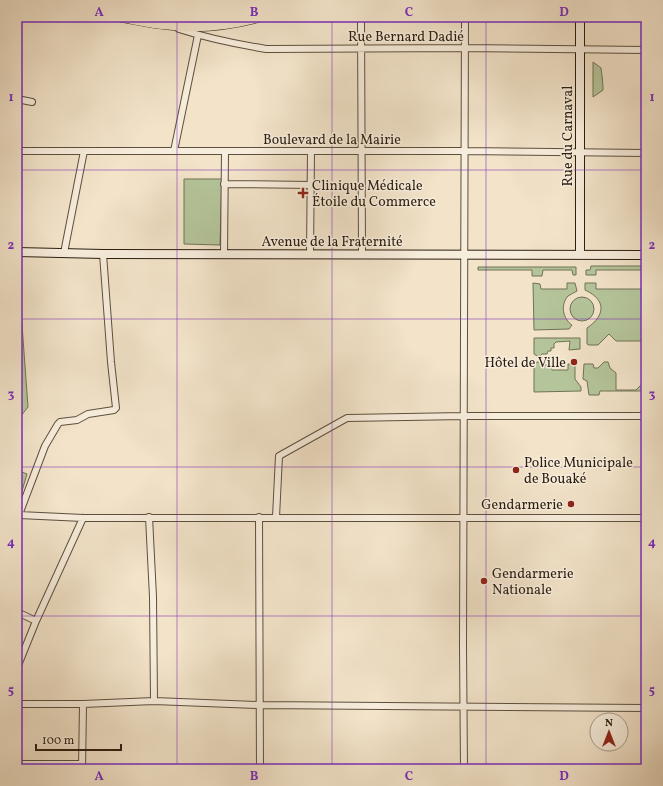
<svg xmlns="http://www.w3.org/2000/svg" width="663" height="786" font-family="Vollkorn,serif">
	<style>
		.green { fill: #b5c59b; stroke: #707256 }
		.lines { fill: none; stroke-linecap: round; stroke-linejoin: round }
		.street-casing { stroke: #5d4f3e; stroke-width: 8 }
		.secondary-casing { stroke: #2b1e10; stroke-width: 10 }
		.primary-casing { stroke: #2b1e10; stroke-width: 10 }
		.street { stroke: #f7eddc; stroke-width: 6 }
		.secondary { stroke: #f7eddc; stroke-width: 8 }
		.primary { stroke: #f2e3c9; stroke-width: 9 }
		.grid { fill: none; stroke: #7b2cbf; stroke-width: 1; stroke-opacity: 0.55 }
		.poi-dot { fill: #8f2418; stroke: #f7eddc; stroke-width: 1.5 }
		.labels { text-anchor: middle; stroke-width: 3; stroke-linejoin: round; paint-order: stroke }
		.street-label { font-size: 14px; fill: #2b1e10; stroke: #f7eddc }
		.poi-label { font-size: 14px; fill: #2b1e10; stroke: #f7eddc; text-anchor: start }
		.neatline { fill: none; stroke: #7b2cbf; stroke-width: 1.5 }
		.grid-label { font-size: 13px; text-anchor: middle; font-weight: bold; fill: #7b2cbf }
	</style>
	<rect width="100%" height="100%" fill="#f2e3c9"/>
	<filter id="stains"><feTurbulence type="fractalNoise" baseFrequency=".005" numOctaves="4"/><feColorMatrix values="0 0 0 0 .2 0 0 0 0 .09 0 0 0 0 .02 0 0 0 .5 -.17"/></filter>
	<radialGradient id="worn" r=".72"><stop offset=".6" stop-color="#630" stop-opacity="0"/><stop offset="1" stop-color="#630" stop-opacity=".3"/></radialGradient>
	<path class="green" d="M 593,62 L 601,68 C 602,76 603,82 603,90 L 593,97 Z
		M 184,179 L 222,179 L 220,245 L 184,244 Z
		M 591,266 L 646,266 L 646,270 L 596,270 L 596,275 L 586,275 L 586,270 L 590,270 Z
		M 478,267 L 576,267 L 576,275 L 573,275 L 572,270 L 543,270 L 542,276 L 532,276 L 532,270 L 478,270 Z
		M 533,283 L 540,284 L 541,289 L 567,289 L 567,283 L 575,283 L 577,291 C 574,293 571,294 568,296 C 560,305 563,319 572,325 L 569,329 L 534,330 Z
		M 585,283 L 596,283 L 596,289 L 646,289 L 646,341 L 616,341 L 609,334 L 598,345 L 589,345 L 587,344 L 587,328 C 605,316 607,300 585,290 Z
		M570 309a12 12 0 1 1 24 0a12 12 0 1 1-24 0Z
		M 17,310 L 21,311 L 28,407 L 17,421 Z
		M 534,338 L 580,338 L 580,349 L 569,350 L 570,341 L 556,342 L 554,344 L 554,348 L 551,348 L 551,351 L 548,351 L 547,354 L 542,354 L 540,356 L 537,356 L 534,354 Z
		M 537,362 L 542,362 L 543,365 L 550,365 L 552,370 L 568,370 L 568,364 L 575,364 L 575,379 L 581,387 L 581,391 L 534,392 L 534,365 Z
		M 604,362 L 608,362 L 610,368 L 616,373 L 616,390 L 636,390 L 646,380 L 646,391 L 600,391 L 599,395 L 589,395 L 587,381 L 583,379 L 584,364 L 593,364 L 594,368 L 598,368 Z
		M 17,470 L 27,474 L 17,508 Z"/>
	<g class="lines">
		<g class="street-casing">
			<path id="street" d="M 361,17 L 362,254
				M 179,29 C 207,38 236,44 266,49 L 465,48 L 646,50
				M 17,99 L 32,102
				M 17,151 L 465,151 L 646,153
				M 174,151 L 198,35
				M 224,184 L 311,185
				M 64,253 L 84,151
				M 224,254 L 225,151
				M 310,254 L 311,151
				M 19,515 L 83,518 L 646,518
				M 149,517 L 153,597 L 154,701
				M 259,517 L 260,769
				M 276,517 L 279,456 L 347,418 L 464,416 L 646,416
				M 17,520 L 45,446 L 58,424 L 60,422 L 77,420 L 88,414 L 114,410 L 116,408 L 111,362 L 103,254
				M 17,612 L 36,621
				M 17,668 L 36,621 L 83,518
				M 17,704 L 83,704 L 154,701 L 259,705 L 646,708
				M 17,764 L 82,764
				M 82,769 L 83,704
				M 464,769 L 463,648 L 465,17"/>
		</g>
		<g class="secondary-casing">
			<path id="secondary" d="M 580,17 L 580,255
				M 17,252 L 103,254 L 646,255"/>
		</g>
		<g class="primary-casing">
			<path id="primary" d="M 119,17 C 136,20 152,24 168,25 C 199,29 232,25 261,17"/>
		</g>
		<use href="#street" class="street"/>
		<use href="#secondary" class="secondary"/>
		<use href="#primary" class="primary"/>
	</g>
	<path class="grid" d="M 177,17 L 177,769M 332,17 L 332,769M 486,17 L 486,769M 17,170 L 646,170M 17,319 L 646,319M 17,467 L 646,467M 17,616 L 646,616"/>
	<g class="poi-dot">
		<path d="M301 187h4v4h4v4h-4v4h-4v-4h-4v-4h4z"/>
		<circle cx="574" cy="362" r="4"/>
		<circle cx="516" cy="470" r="4"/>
		<circle cx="571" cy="504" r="4"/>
		<circle cx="484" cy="581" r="4"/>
	</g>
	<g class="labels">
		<g class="street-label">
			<text x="406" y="41">Rue Bernard Dadié</text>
			<text transform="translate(567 136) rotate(-90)" y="5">Rue du Carnaval</text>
			<text x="332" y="144">Boulevard de la Mairie</text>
			<text x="332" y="246">Avenue de la Fraternité</text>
		</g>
		<g class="poi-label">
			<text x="312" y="190">Clinique Médicale<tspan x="312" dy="16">Étoile du Commerce</tspan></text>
			<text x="566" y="367" text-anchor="end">Hôtel de Ville</text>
			<text x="524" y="467">Police Municipale<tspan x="524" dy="16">de Bouaké</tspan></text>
			<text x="563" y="509" text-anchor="end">Gendarmerie</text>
			<text x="492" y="578">Gendarmerie<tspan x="492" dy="16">Nationale</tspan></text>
		</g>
	</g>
	<rect width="663" height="786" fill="none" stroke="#f2e3c9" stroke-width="44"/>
	<g transform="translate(609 732)"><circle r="19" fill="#f7eddc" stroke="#a59a8a"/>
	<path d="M0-3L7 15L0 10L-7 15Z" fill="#8f2418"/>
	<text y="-6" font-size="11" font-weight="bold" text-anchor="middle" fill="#2b1e10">N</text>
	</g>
	<path d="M36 744v6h85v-6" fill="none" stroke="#2b1e10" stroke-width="2"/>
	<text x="42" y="744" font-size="12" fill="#2b1e10" stroke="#f7eddc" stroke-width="3" paint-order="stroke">100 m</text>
	<rect x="22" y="22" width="619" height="742" class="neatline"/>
	<g class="grid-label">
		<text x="99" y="16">A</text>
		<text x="254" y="16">B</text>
		<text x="409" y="16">C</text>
		<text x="564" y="16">D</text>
		<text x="11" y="101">1</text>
		<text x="652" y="101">1</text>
		<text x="11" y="249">2</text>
		<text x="652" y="249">2</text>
		<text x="11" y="398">3</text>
		<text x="652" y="398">3</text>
		<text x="11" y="546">4</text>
		<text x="652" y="546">4</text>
		<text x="11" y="694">5</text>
		<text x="652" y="694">5</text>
		<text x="99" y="780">A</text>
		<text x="254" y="780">B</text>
		<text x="409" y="780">C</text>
		<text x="564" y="780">D</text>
	</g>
	<rect width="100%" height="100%" filter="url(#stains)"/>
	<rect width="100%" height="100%" fill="url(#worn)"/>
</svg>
